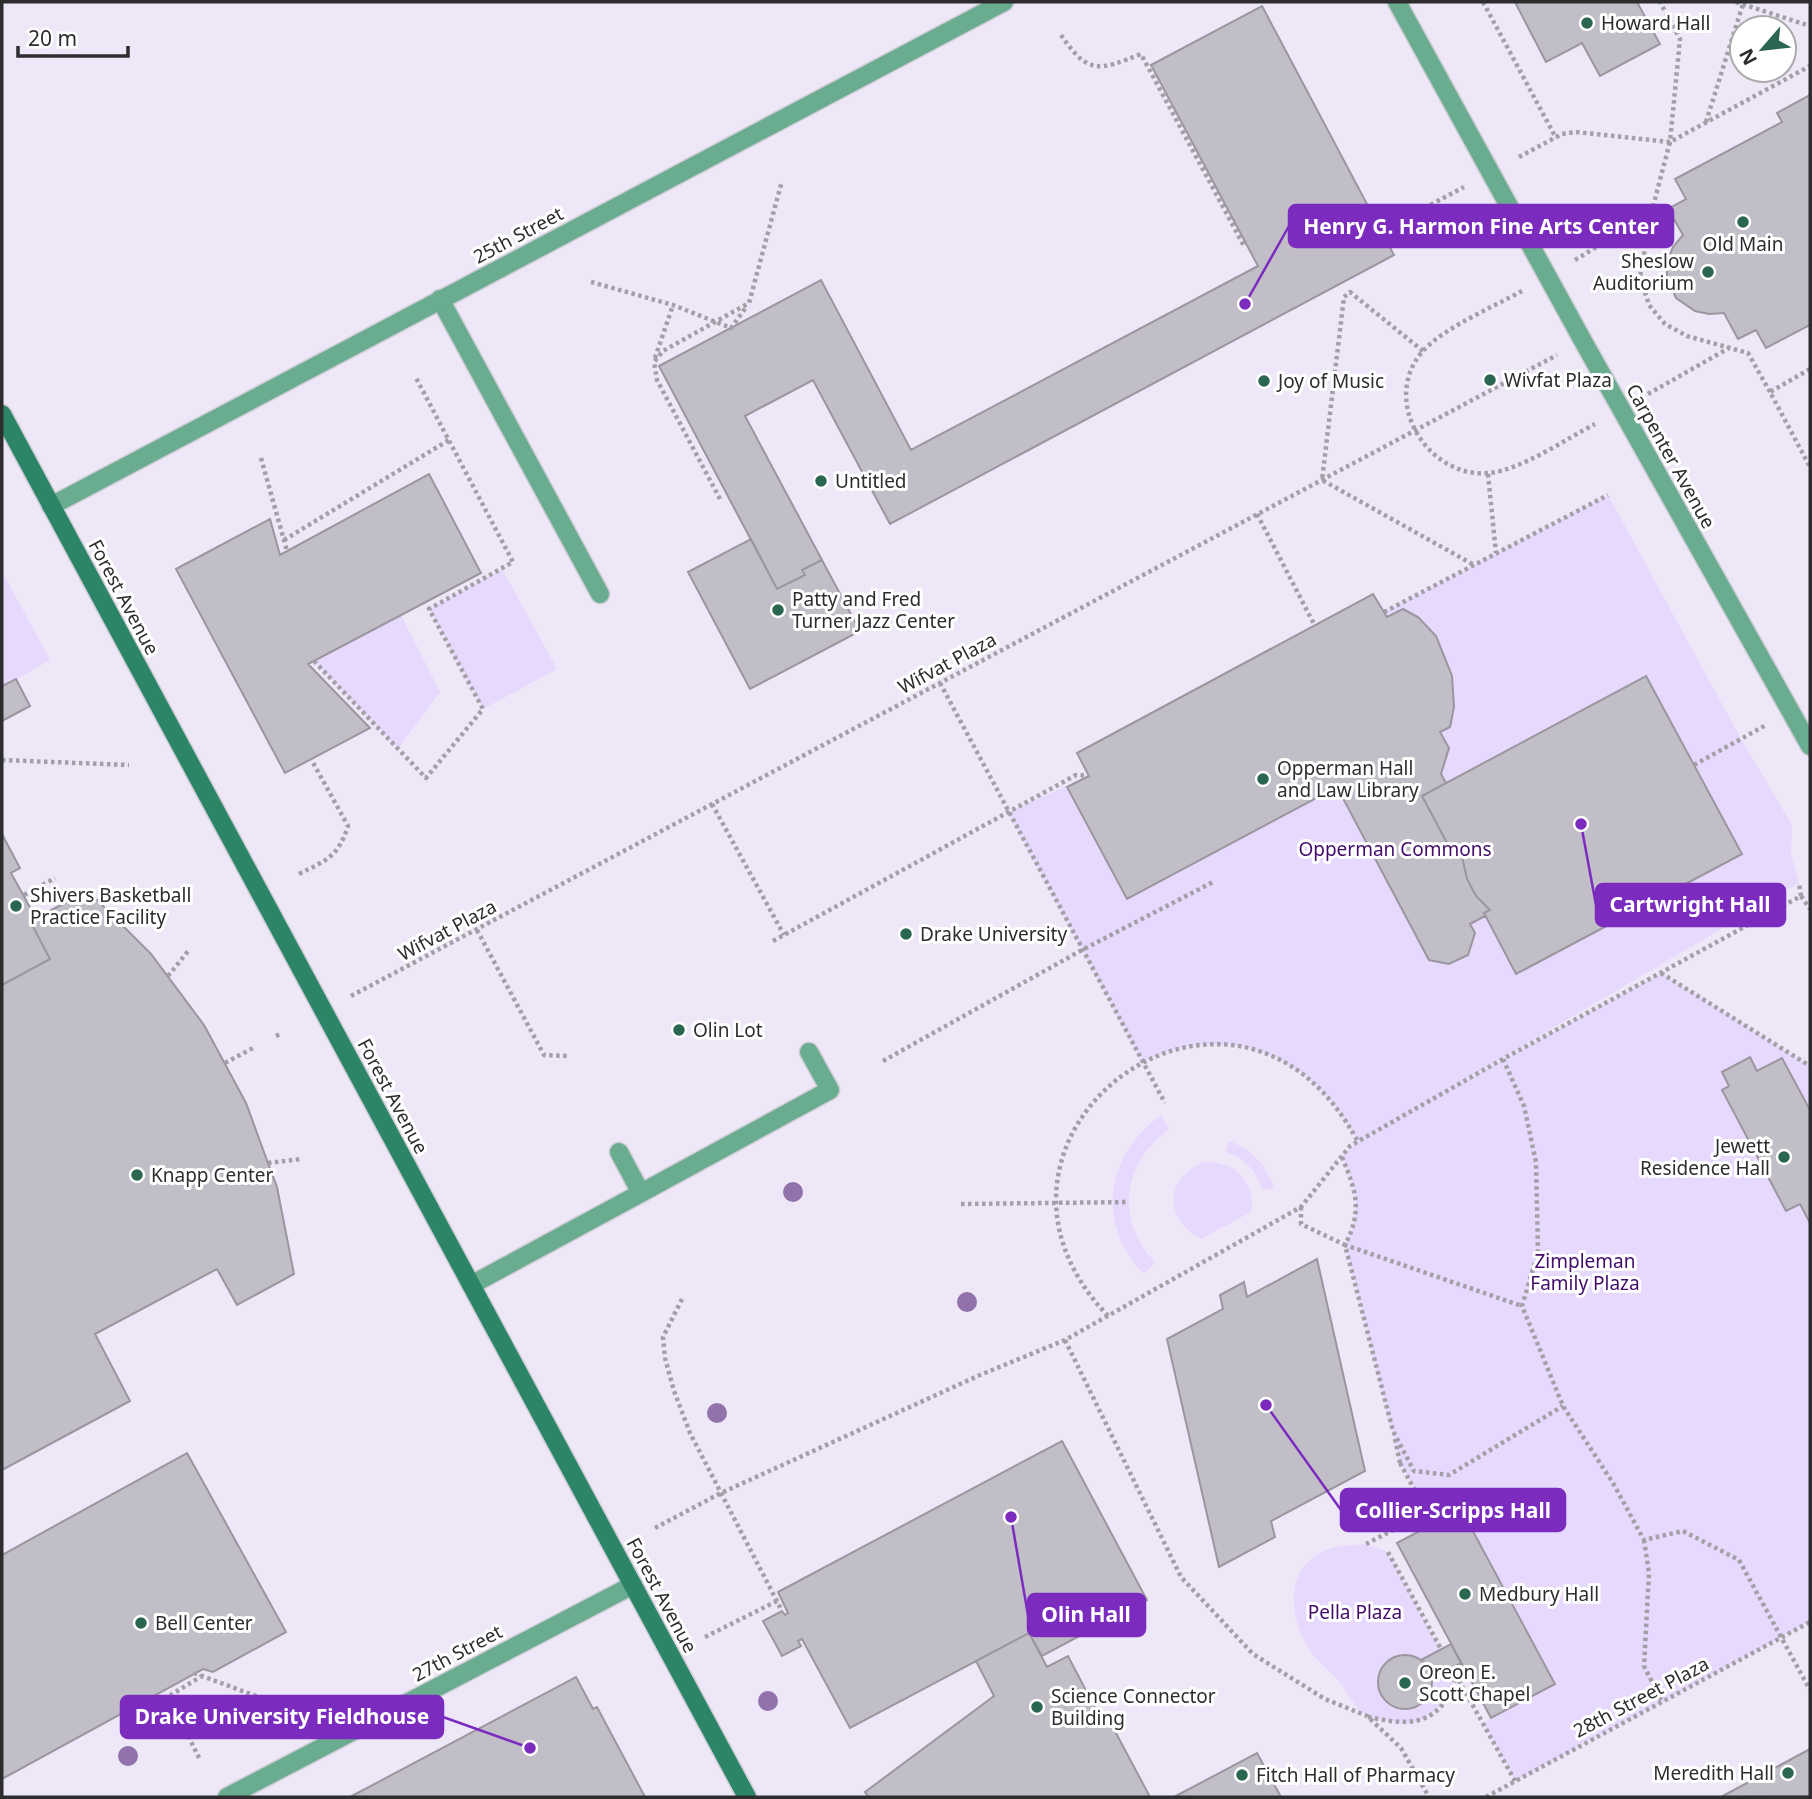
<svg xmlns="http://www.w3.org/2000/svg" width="1812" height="1799" font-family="'Noto Sans',sans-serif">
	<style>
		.built { fill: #eee7f8; fill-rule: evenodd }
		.green { fill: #e7d8fe }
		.building { fill: #c1bec7; stroke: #9a969f; stroke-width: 2 }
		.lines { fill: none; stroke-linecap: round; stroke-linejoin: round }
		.service-casing { stroke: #cfcdd5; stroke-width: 21 }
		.minor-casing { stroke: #cfcdd5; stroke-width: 21 }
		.secondary-casing { stroke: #cfcdd5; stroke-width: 21 }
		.path { stroke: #a2a0a6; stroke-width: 4.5; stroke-dasharray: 3.5 3.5; stroke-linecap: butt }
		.service { stroke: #69ac90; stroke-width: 18 }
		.minor { stroke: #69ac90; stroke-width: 18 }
		.secondary { stroke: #2c8566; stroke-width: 18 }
		.path-bridge { stroke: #a2a0a6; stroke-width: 4.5; stroke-dasharray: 3.5 3.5; stroke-linecap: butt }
		.tree { fill: #9272ab }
		.poi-dot { fill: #2b6650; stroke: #fff; stroke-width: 2.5 }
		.labels { text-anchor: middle; stroke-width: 6; stroke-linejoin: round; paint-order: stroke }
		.poi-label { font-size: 19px; fill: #2d2c2f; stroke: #fff; text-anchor: start }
		.street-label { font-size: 19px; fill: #2d2c2f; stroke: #fff }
		.park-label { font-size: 19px; fill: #420b6c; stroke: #fff }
		.leader { fill: none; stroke: #7b2cbf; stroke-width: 2.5 }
		.callout-dot { fill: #7b2cbf; stroke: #fff; stroke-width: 2.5 }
		.callout { fill: #7b2cbf; stroke: #7b2cbf; stroke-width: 2.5 }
		.callout-label { font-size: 21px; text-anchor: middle; font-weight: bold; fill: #fff }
	</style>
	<rect width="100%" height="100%" fill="#f3f0f9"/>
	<path class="built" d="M 2,2 L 1810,2 L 1810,1797 L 2,1797 ZM 1742,28 L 1784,28 L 1784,70 L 1742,70 Z"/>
	<path class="green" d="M 1608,495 L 1741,739 L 1792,825 L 1791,855 L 1799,883 L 1439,1095 L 1661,973 L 1810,1066 L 1810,1622 L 1515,1781 L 1483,1723 L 1555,1684 L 1461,1509 L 1433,1524 L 1400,1463 L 1345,1245 C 1363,1210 1356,1191 1342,1156 L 1358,1142 C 1314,1058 1231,1019 1142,1062 L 1008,812 L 1089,776 L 1077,753 L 1373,594 L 1384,612 Z
		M 502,569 L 557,669 L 483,709 L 429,609 Z
		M 2,571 L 50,660 L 17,679 L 30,706 L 2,721 Z
		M 401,615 L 440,692 L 398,749 L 314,661 Z
		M 1161,1115 L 1169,1129 C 1123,1163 1114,1220 1155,1262 L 1144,1274 C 1095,1224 1106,1155 1161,1115 Z
		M 1229,1141 C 1253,1150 1266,1165 1274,1188 L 1263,1190 C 1256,1172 1246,1158 1226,1152 Z
		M 1204,1162 C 1235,1161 1256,1181 1251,1212 L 1201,1239 C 1164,1220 1164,1178 1204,1162 Z
		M 1366,1544 L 1388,1552 L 1456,1678 C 1440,1710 1427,1729 1388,1721 C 1382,1719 1372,1719 1367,1716 C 1354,1708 1347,1690 1337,1679 C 1330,1671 1321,1665 1314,1656 C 1285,1618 1282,1558 1340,1546 C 1348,1545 1358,1545 1366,1544 Z"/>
	<path class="building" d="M 1519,2 L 1637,2 L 1660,44 L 1600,76 L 1582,43 L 1546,62 L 1516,4 Z
		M 1262,6 L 1394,255 L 890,524 L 813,380 L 745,416 L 822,560 L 802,570 L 805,575 L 777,589 L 659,366 L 821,280 L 911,450 L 1258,266 L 1151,65 Z
		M 1810,95 L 1810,325 L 1766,348 L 1756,330 L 1738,339 L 1724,313 L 1709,314 L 1695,311 L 1676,298 L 1667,277 L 1667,262 L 1673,247 L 1683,235 L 1668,209 L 1686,199 L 1675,179 L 1782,122 L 1777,113 Z
		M 429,474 L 481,573 L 308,664 L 370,728 L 285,773 L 176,569 L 270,519 L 280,555 Z
		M 751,539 L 777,589 L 805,575 L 802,570 L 822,560 L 860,631 L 750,689 L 688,572 Z
		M 1373,594 L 1387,617 L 1403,609 L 1418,617 L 1436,636 L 1452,676 L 1454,707 L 1450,727 L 1440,732 L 1449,748 L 1441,774 L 1446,783 L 1422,796 L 1454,856 L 1461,852 L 1467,879 L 1476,896 L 1490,910 L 1484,913 L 1485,916 L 1470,924 L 1475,933 L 1468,955 L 1449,964 L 1429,960 L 1337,787 L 1127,899 L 1067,787 L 1089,776 L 1077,753 Z
		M 1646,676 L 1742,854 L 1516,974 L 1484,913 L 1490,910 L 1476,896 L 1467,879 L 1461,852 L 1454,856 L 1422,796 Z
		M 16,679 L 30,706 L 2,721 L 2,686 Z
		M 2,834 L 20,868 L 11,873 L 36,918 L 30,921 L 50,959 L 2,985 Z
		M 88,891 L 151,954 L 204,1025 L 246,1103 L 268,1163 L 277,1187 L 294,1274 L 237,1305 L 217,1269 L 95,1334 L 130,1401 L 2,1470 L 2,985 L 50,959 L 30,921 Z
		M 1750,1057 L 1757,1071 L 1782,1058 L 1810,1110 L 1810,1223 L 1800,1204 L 1786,1211 L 1722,1090 L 1729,1086 L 1722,1072 Z
		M 1317,1259 L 1365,1471 L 1271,1521 L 1275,1537 L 1219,1567 L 1167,1339 L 1223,1309 L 1220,1295 L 1244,1282 L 1247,1297 Z
		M 1062,1441 L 1147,1600 L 1042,1656 L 1029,1633 L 850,1728 L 802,1639 L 798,1641 L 801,1646 L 782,1656 L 763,1621 L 782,1611 L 785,1615 L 788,1613 L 778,1592 Z
		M 187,1453 L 286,1632 L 213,1672 L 203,1669 L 2,1779 L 2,1555 Z
		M 1461,1509 L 1555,1684 L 1491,1718 L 1397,1543 Z
		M 1029,1633 L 1047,1667 L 1068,1656 L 1102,1721 L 1108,1718 L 1150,1797 L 868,1797 L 865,1792 L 994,1696 L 976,1661 Z
		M 1451,1644 L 1461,1663 L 1432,1679 L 1425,1663 L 1421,1660 Z
		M1378 1682a27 27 0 1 1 54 0a27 27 0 1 1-54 0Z
		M 576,1677 L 593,1709 L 597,1707 L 645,1797 L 350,1797 Z
		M 1810,1749 L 1810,1796 L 1721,1797 Z
		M 1257,1753 L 1281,1797 L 1174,1797 Z"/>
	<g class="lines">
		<g class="service-casing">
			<path id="service" d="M 440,299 L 600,594
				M 641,1193 L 830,1090 L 809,1052
				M 471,1285 L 641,1193 L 619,1152"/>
		</g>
		<g class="minor-casing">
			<path id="minor" d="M 1397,2 L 1583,341 L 1810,746
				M 51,506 L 1004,2
				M 227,1797 L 633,1585"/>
		</g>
		<g class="secondary-casing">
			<path id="secondary" d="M 2,414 L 747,1797"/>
		</g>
		<path class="path" d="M 1483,2 L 1556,138
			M 1736,2 L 1810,26
			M 1061,35 C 1088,75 1099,71 1141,54 L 1244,246
			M 1706,122 L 1743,4
			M 1519,157 L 1562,134 L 1576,132 L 1670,142 L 1680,39 L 1660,2
			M 1381,231 L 1464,187
			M 1575,260 L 1651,214
			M 591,282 L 673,305 L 731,328 L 747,306
			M 1522,291 C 1493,307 1443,328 1422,352 C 1380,401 1428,479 1489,473 C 1521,470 1566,439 1595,424
			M 1423,351 L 1350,292 L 1344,297 L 1322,480 L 1474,565
			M 655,358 L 673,305
			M 1810,369 L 1770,392 L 1810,467
			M 1770,392 L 1748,353 L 1687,336 L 1665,324 L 1649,305 L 1640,277 L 1651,214 L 1670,142 L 1810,66
			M 1648,394 L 1729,348
			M 261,458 L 287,551
			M 1488,474 L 1496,553
			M 720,499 L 657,380 L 654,362 L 663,351 L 749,303 L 782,181
			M 1257,514 L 1315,626
			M 284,540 L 449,440
			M 1384,612 L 1608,495
			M 314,661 L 426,778 L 483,709 L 429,609 L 513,562 L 415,376
			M 940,683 L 1165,1103
			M 2,760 L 129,765
			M 1694,765 L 1766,725
			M 712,804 L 784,935
			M 299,874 C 327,860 338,857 348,826 L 311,759
			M 24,895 L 55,878
			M 1801,896 L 1810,909
			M 477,930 L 544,1055 L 567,1056
			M 773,941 L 1076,775 L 1089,776
			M 1661,973 L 1810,1066
			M 168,976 L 189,950
			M 351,996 L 1557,355
			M 276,1036 L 282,1033
			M 1503,1059 L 1524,1106 L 1536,1162 L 1538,1252 L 1522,1306 L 1563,1406 L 1613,1483 L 1644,1540 L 1683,1531 L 1739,1560 L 1810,1690
			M 883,1061 L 1082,950 L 1215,881
			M 225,1063 L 253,1048
			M 1342,1157 C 1356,1191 1363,1210 1345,1245 L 1522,1306
			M 268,1163 L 301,1159
			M 961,1204 L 1129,1202
			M 1301,1207 L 1301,1224 L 1345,1245 L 1393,1431 L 1414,1471 L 1449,1475 L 1563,1406
			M 682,1299 L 663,1337 L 665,1358 L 674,1391 L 690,1433 L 782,1611
			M 1108,1316 C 936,1136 1236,912 1358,1142
			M 1065,1340 L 1181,1577 L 1253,1654 L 1325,1699 L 1367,1716 L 1401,1748 L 1429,1797
			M 1395,1439 L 1400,1463
			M 655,1528 L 721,1493 L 980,1375 L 1065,1340 L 1301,1207 L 1350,1146 L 1503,1059 L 1801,896 L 1799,883
			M 1644,1540 L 1649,1573 L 1644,1666 L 1662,1702
			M 1366,1544 L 1430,1511 L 1436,1522
			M 1388,1552 L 1441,1649
			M 705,1637 L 777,1601
			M 1452,1668 L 1515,1781
			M 194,1673 L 291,1709
			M 1368,1717 C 1394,1722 1423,1729 1443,1704 C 1448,1697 1452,1686 1456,1678
			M 199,1758 L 169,1696 L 202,1676
			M 1486,1797 L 1810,1622"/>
		<use href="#service" class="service"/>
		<use href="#minor" class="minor"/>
		<use href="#secondary" class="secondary"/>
		<path class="path-bridge" d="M 1400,1463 L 1433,1524"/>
	</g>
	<g class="tree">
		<circle cx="793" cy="1192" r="10"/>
		<circle cx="967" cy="1302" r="10"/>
		<circle cx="717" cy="1413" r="10"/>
		<circle cx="768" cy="1701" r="10"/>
		<circle cx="128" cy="1756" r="10"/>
	</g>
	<g class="poi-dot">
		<circle cx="1587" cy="23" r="7"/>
		<circle cx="1743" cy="222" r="7"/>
		<circle cx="1708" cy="272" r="7"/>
		<circle cx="1490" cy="380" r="7"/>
		<circle cx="1264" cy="381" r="7"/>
		<circle cx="821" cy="481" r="7"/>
		<circle cx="778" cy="610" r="7"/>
		<circle cx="1263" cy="779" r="7"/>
		<circle cx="16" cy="906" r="7"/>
		<circle cx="906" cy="934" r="7"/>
		<circle cx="679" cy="1030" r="7"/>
		<circle cx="1784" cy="1157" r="7"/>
		<circle cx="137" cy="1175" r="7"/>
		<circle cx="1465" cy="1594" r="7"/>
		<circle cx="141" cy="1623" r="7"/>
		<circle cx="1405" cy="1683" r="7"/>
		<circle cx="1037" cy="1707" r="7"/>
		<circle cx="1788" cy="1773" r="7"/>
		<circle cx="1242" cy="1775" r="7"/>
	</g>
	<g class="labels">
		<g class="poi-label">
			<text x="1601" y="30">Howard Hall</text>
			<text x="1743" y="251" text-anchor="middle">Old Main</text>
			<text x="1694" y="268" text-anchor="end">Sheslow<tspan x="1694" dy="22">Auditorium</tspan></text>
			<text x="1504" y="387">Wivfat Plaza</text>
			<text x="1278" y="388">Joy of Music</text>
			<text x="835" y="488">Untitled</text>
			<text x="792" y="606">Patty and Fred<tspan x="792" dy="22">Turner Jazz Center</tspan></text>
			<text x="1277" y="775">Opperman Hall<tspan x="1277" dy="22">and Law Library</tspan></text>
			<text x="30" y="902">Shivers Basketball<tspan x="30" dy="22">Practice Facility</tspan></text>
			<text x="920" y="941">Drake University</text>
			<text x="693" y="1037">Olin Lot</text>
			<text x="1770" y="1153" text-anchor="end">Jewett<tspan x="1770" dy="22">Residence Hall</tspan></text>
			<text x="151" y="1182">Knapp Center</text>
			<text x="1479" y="1601">Medbury Hall</text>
			<text x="155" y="1630">Bell Center</text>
			<text x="1419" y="1679">Oreon E.<tspan x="1419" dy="22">Scott Chapel</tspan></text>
			<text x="1051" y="1703">Science Connector<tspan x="1051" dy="22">Building</tspan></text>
			<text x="1774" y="1780" text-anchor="end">Meredith Hall</text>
			<text x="1256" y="1782">Fitch Hall of Pharmacy</text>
		</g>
		<g class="street-label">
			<text transform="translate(518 235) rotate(-28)" y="7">25th Street</text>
			<text transform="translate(1671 456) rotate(61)" y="7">Carpenter Avenue</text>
			<text transform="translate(124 597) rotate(62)" y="7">Forest Avenue</text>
			<text transform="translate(947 663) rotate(-28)" y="7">Wifvat Plaza</text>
			<text transform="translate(447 930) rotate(-28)" y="7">Wifvat Plaza</text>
			<text transform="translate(393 1096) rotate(62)" y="7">Forest Avenue</text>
			<text transform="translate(662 1595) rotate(62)" y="7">Forest Avenue</text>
			<text transform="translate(457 1653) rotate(-28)" y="7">27th Street</text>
			<text transform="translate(1641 1697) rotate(-28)" y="7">28th Street Plaza</text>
		</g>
		<g class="park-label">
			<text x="1395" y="856">Opperman Commons</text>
			<text x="1585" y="1268">Zimpleman<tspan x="1585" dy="22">Family Plaza</tspan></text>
			<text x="1355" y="1619">Pella Plaza</text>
		</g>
	</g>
	<path class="leader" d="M1245 304L1289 226M1581 824L1596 905M1266 1405L1341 1510M1011 1517L1028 1615M530 1748L443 1717"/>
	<g class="callout-dot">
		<circle cx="1245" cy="304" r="7"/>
		<circle cx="1581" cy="824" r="7"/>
		<circle cx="1266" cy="1405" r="7"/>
		<circle cx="1011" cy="1517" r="7"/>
		<circle cx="530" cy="1748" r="7"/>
	</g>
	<g class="callout">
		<rect x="1289" y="205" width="384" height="42" rx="7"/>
		<rect x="1596" y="884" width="189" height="42" rx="7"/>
		<rect x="1341" y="1489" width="224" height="42" rx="7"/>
		<rect x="1028" y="1594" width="117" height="42" rx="7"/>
		<rect x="121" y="1696" width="322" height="42" rx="7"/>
	</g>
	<g class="callout-label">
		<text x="1481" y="234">Henry G. Harmon Fine Arts Center</text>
		<text x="1690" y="912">Cartwright Hall</text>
		<text x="1453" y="1518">Collier-Scripps Hall</text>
		<text x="1086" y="1622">Olin Hall</text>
		<text x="282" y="1724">Drake University Fieldhouse</text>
	</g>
	<rect width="1812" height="1799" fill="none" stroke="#2d2c2f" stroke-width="7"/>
	<g transform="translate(1763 49) rotate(242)"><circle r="33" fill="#ffffff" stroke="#ababac" stroke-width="2"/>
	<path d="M0-5L12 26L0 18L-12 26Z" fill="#2b6650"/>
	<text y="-10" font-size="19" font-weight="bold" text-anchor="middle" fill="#2d2c2f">N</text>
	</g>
	<path d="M18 46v10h110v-10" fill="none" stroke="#2d2c2f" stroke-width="3.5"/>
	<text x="28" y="46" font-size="21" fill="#2d2c2f" stroke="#ffffff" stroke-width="5" paint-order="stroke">20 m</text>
</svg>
